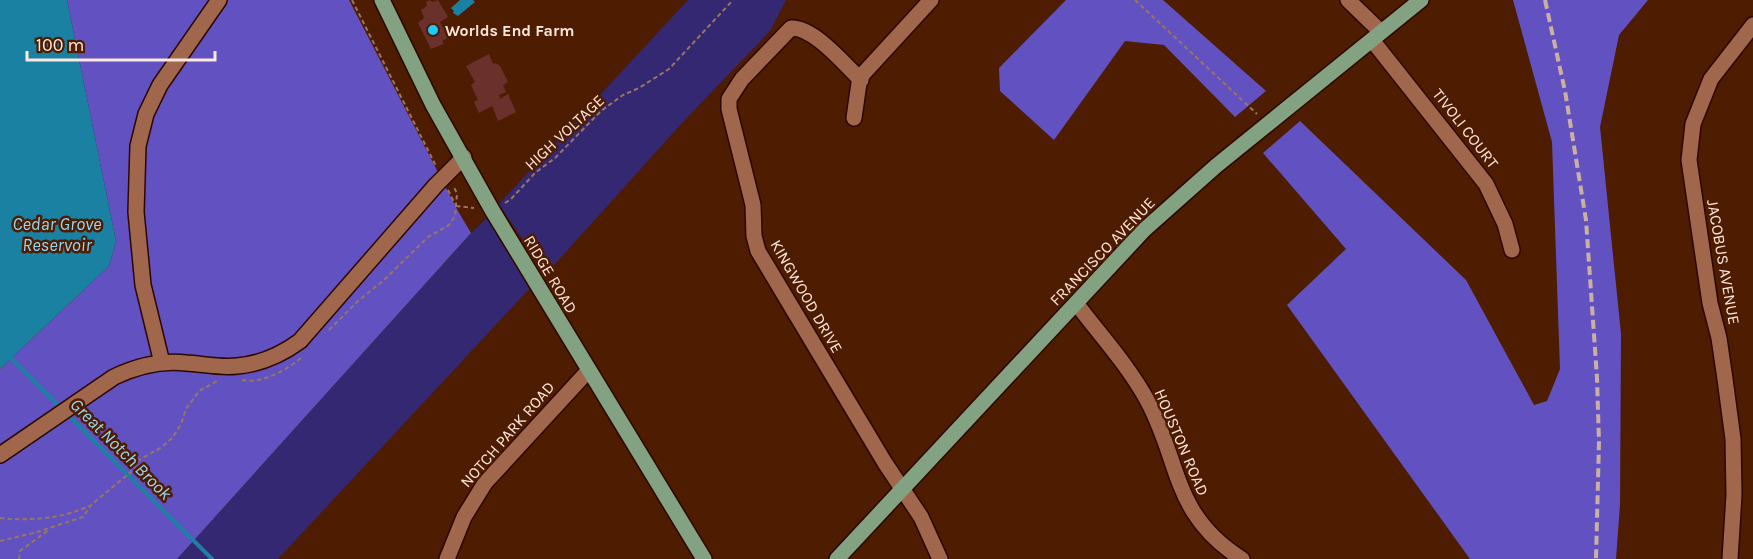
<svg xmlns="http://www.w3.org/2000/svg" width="1753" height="559" font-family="Karla,sans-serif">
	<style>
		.green { fill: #352872 }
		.forest { fill: #6252c1 }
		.water { fill: #1b81a2 }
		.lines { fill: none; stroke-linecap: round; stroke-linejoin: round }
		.stream { stroke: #1b81a2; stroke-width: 4 }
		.building { fill: #6a302c }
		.minor-casing { stroke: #2c0700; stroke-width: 18 }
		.major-casing { stroke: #2c0700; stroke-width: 18 }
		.path { stroke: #9a7561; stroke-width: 2; stroke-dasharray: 4.5 3; stroke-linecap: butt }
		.minor { stroke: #a1674c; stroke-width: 15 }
		.major { stroke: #82a281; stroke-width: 15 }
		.rail { stroke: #ccafa1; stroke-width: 4; stroke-dasharray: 9 4.5; stroke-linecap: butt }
		.poi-dot { fill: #1ec9fd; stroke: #4e1c00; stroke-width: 2 }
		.labels { text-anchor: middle; stroke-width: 5; stroke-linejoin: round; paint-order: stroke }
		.poi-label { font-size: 16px; font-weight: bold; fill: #fde8df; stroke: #4e1c00; text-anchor: start }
		.street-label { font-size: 16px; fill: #fde8df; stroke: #4e1c00 }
		.water-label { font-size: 18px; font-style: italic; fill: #94d8f4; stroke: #4e1c00 }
	</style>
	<rect width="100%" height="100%" fill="#4e1c00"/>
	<path class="green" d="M 688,0 L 786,0 L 770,31 L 682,123 L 546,274 L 499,204 Z
		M 488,217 L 530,288 L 278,559 L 177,559 L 471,233 Z"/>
	<path class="forest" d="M 67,0 L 349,0 L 458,211 L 471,233 L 177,559 L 0,559 L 0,369 L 109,266 L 116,241 Z
		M 1066,0 L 1163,0 L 1266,91 L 1235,117 L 1164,45 L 1125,41 L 1054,140 L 1000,91 L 999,68 Z
		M 1513,0 L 1648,0 L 1619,35 L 1600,127 L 1621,334 L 1620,504 L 1616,559 L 1470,559 L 1287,305 L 1346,249 L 1263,153 L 1300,121 L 1466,280 L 1534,405 L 1547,401 L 1560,369 L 1552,142 Z"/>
	<path class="water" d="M 0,0 L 67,0 L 116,241 L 109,266 L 0,369 Z
		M 460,0 L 473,0 L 475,2 L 458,16 L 453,13 L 454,11 L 451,8 Z"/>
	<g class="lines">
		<path class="stream" d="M 11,358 L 61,408
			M 67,414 L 212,559"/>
	</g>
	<path class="building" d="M 430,0 L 432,2 L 438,0 L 448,17 L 440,22 L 448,38 L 442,41 L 444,44 L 431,49 L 418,23 L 424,18 L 421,10 L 427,6 L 426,2 Z
		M 489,54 L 493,64 L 495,63 L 500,66 L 508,82 L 503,85 L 506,92 L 499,95 L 500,99 L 508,94 L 516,112 L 498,121 L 492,106 L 479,113 L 474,102 L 478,100 L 471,85 L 475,82 L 466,66 Z"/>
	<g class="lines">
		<g class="minor-casing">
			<path id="minor" d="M 1348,0 L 1381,32
				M 1372,40 L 1486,184 L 1505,224 L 1512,250
				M 861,80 C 844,64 814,27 791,28 L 742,79 L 729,99 L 729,109 L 753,205 L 754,236 L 758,251 L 885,463 L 921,517 L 940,559
				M 854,118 L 859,83 L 863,74 L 931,0
				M 1076,303 C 1100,335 1128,365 1147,400 C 1181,463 1172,515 1242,559
				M 162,363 L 143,285 L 136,212 L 138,146 L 146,114 L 160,85 L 219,0
				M 0,455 L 114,377 C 137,366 161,360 186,363 C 203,364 220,368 237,366 C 260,364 281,355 300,341 L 436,185 L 464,157
				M 447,559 L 464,517 L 485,483 L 588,371
				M 1730,559 L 1734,495 L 1733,439 L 1725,379 L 1719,338 L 1710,303 L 1689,160 L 1693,124 L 1711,79 L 1753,25"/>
		</g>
		<g class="major-casing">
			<path id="major" d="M 382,0 L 433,105 L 492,210 L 704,559
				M 837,559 L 1144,230 L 1216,166 L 1421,0"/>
		</g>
		<path class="path" d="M 352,0 L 436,166
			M 1135,0 L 1257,114
			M 448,190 L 455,204
			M 505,203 L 511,199 L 535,173 L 555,158 L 601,111 L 623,95 L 639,88 L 669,69 L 733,0
			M 456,206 L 474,208
			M 329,330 L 358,301 L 384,280 L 428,237 L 449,225 L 455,216 L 457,194 L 454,187
			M 242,380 C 262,384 287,370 302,357
			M 0,518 C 30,521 61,519 89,506
			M 0,541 L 34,533 L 83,517 L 91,505 L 132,471 L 139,460 L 162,447 L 173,437 L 181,424 L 186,409 L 199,391 L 219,380
			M 19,559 L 20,551 L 50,529"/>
		<use href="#minor" class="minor"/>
		<use href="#major" class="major"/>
		<path class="rail" d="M 1545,0 L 1565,91 L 1586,220 L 1597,378 L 1599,442 L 1596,559"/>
	</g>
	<circle class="poi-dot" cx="433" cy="30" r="6"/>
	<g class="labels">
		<g class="poi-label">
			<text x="445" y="36">Worlds End Farm</text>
		</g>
		<g class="street-label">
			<text transform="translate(1466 128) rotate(52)" y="6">TIVOLI COURT</text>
			<text transform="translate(564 132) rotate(-43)" y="6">HIGH VOLTAGE</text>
			<text transform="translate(1102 251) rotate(-46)" y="6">FRANCISCO AVENUE</text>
			<text transform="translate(1724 262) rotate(80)" y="6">JACOBUS AVENUE</text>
			<text transform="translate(551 274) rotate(59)" y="6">RIDGE ROAD</text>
			<text transform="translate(807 296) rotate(60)" y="6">KINGWOOD DRIVE</text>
			<text transform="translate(507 434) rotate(-49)" y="6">NOTCH PARK ROAD</text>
			<text transform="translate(1182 442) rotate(67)" y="6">HOUSTON ROAD</text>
		</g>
		<g class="water-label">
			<text x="57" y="230">Cedar Grove<tspan x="57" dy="21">Reservoir</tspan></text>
			<text transform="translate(121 449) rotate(45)" y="6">Great Notch Brook</text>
		</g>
	</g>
	<path d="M27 51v9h188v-9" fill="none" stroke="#fde8df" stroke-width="3"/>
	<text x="36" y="51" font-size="18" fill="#fde8df" stroke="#4e1c00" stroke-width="4.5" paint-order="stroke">100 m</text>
</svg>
